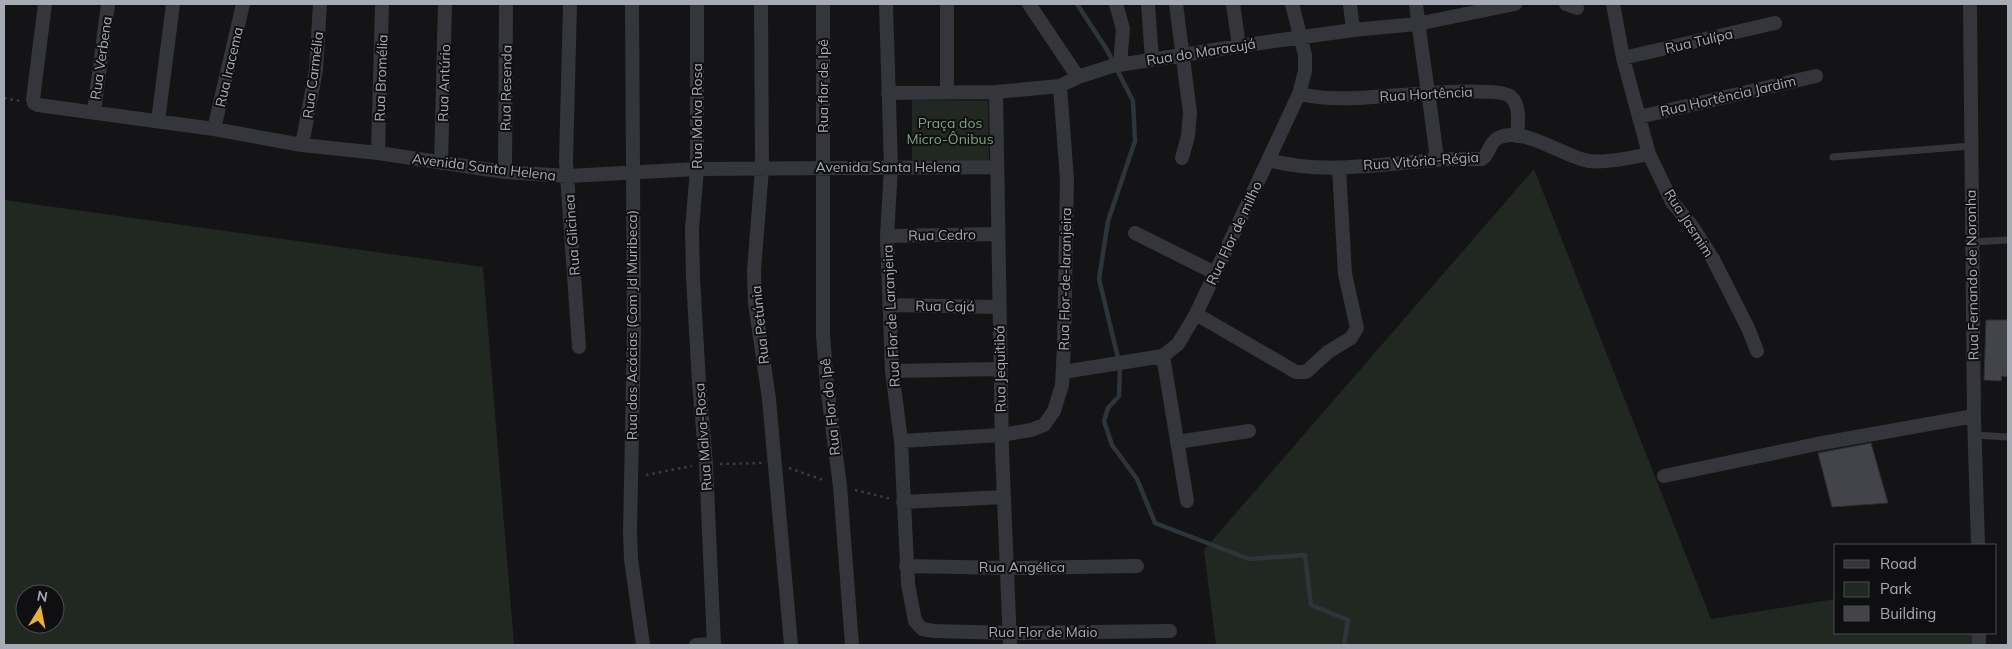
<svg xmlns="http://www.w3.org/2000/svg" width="2012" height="649" font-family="Mulish,sans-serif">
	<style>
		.green { fill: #202821; fill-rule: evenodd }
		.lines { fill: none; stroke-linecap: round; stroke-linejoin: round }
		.stream { stroke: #2d353b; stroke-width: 4.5 }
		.building { fill: #434449; stroke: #2e2e32 }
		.path { stroke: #3b3d42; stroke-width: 2.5; stroke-dasharray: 2.5 4; stroke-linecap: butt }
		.service { stroke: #35363b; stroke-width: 7 }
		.minor { stroke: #35363b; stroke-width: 14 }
		.labels { text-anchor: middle; stroke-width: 4; stroke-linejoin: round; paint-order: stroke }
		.street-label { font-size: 14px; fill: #a6abb5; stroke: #0f0f11 }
		.park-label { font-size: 14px; fill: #7ea081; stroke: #0f0f11 }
	</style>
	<rect width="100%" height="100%" fill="#141416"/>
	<path class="green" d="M 912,100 L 988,101 L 989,160 L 912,160 Z
		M 1534,169 L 1711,619 L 1836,599 L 1836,633 L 1975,633 L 1975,645 L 1216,645 L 1204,550 Z
		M 4,200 L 483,267 L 514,645 L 4,645 ZM 25,594 L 55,594 L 55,624 L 25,624 Z"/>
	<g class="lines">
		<path class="stream" d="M 1077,4 L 1107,50 L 1133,101 L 1135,141 L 1108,221 L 1099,279 L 1118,358
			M 1120,367 L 1119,396 L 1108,408 L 1104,421 L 1112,445 L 1137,479 L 1155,523 L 1249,559 L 1305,555 L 1311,605 L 1348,620 L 1344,645"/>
	</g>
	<path class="building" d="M 1986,320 L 2008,320 L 2008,377 L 2002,376 L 2001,381 L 1984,380 Z
		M 1871,443 L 1888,503 L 1832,507 L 1818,453 Z"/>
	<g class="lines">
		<path class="path" d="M 4,98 L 20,101
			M 720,464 L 762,463
			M 789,468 L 826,481
			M 646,475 L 692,466
			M 855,490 L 891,499"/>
		<path class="service" d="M 1833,157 L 1971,146
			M 1972,242 L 2008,240
			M 1974,435 L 2008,437"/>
		<path class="minor" d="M 45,4 L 33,99 L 34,103 L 38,105 L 214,129 L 302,145 L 378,153 L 505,172 L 568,176 L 697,169 L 997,167
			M 570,4 L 566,161 L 579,347
			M 632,4 L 634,331 L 630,533 L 631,559 L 643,645
			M 697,4 L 697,169 L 692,229 L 693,278 L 699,383 L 706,464 L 714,645
			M 761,4 L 762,168 L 754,271 L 755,303 L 769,399 L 791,645
			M 823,4 L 823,335 L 827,386 L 840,486 L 852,645
			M 886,4 L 891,167 L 887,236 L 892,371 L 901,441 L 908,584 L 915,621 L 922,629 L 934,631 L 1010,633 L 1170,631
			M 1029,4 L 1078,77
			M 1116,4 L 1123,29 L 1120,65
			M 1148,4 L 1152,60
			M 1176,4 L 1190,113 L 1188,136 L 1182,158
			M 1233,4 L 1239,46
			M 1350,4 L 1353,30
			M 1416,4 C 1422,56 1431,107 1437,160
			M 1566,4 L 1577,8
			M 1613,4 L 1623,58 L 1649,154 L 1672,202 L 1692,226 L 1713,259 L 1748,328 L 1757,351
			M 1970,4 L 1974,416 L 1978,545
			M 1623,58 L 1775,23
			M 947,92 L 947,4
			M 996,92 L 1002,450 L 1010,645
			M 888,93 L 996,92 L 1060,86 L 1078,77 L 1112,66 L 1239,46 L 1353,30 L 1417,24 L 1515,4
			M 1299,94 C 1318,98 1338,99 1357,98 C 1381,97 1496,85 1510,96 C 1521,105 1518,124 1517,136
			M 94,112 L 108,4
			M 1639,117 L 1816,76
			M 158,121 L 173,4
			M 214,129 L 243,4
			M 302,145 L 316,70 L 320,4
			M 378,153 L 382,4
			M 1268,160 C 1323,175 1381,164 1436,160 C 1451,158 1467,160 1482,159 C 1490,153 1489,143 1498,138 C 1522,125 1564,157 1589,161 C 1607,163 1631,158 1649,154
			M 441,163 L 445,4
			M 505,172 L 506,4
			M 1135,233 L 1215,273
			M 887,236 L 997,234
			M 890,305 L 999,307
			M 1196,314 L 1296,372 L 1306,372 L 1328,352 L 1351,338 L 1357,328 L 1345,274 L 1339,168
			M 1163,356 L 1187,501
			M 892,371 L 1000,369
			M 1063,372 L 1163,356 L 1178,344 L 1196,314 L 1299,94 L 1305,71 L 1305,55 L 1292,4
			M 901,441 L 1001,435 L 1031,430 L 1044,425 L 1054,411 L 1062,385 L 1064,345 L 1067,180 L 1060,86
			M 1177,442 L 1249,431
			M 1664,476 L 1817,444 L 1974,416
			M 903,502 L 1004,497
			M 906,566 L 1008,568 L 1137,566
			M 1979,633 L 1979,645
			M 696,645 L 714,644"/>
	</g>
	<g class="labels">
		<g class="street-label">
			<text transform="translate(1699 41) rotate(-13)" y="5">Rua Tulípa</text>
			<text transform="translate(1201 52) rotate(-9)" y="5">Rua do Maracujá</text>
			<text transform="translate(101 58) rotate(-82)" y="5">Rua Verbena</text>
			<text transform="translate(229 67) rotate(-77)" y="5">Rua Iracema</text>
			<text transform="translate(313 75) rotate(-83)" y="5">Rua Carmélia</text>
			<text transform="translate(381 78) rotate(-88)" y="5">Rua Bromélia</text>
			<text transform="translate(444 83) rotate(-88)" y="5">Rua Antúrio</text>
			<text transform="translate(823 86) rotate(-90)" y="5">Rua flor de Ipê</text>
			<text transform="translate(506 88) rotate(-89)" y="5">Rua Resenda</text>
			<text transform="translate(1426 94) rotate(-3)" y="5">Rua Hortência</text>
			<text transform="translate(1728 96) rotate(-13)" y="5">Rua Hortência Jardim</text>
			<text transform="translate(697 116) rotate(-90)" y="5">Rua Malva Rosa</text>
			<text transform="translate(1421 161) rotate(-4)" y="5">Rua Vitória-Régia</text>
			<text transform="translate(484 167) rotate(7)" y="5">Avenida Santa Helena</text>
			<text x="888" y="172">Avenida Santa Helena</text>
			<text transform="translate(1689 223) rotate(57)" y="5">Rua Jasmim</text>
			<text transform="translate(1234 233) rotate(-65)" y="5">Rua Flor de milho</text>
			<text transform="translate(572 235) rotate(-94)" y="5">Rua Glicinea</text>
			<text transform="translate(942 235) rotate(-1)" y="5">Rua Cedro</text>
			<text transform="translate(1972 275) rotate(-91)" y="5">Rua Fernando de Noronha</text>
			<text transform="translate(1065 279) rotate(-89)" y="5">Rua Flor-de-laranjeira</text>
			<text transform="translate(945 306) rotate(1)" y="5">Rua Cajá</text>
			<text transform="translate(891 316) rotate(-93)" y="5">Rua Flor de Laranjeira</text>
			<text transform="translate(632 325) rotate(-90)" y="5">Rua das Acácias (Com Jd Muribeca)</text>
			<text transform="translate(760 325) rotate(-96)" y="5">Rua Petúnia</text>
			<text transform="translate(1000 369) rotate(-91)" y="5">Rua Jequitibá</text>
			<text transform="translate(830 407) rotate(-96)" y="5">Rua Flor do Ipê</text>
			<text transform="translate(703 437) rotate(-94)" y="5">Rua Malva-Rosa</text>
			<text x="1022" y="572">Rua Angélica</text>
			<text x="1043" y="637">Rua Flor de Maio</text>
		</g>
		<g class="park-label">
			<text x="950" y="128">Praça dos<tspan x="950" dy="16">Micro-Ônibus</tspan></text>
		</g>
	</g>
	<rect width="2012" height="649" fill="none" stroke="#a6abb5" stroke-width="10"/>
	<rect x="1834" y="544" width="162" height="90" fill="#0f0f11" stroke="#4b4d53"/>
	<rect x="1844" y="560" width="25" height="8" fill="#35363b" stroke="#4b4d53"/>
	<text x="1880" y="569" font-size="15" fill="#a6abb5">Road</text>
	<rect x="1844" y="582" width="25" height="15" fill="#202821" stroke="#4b4d53"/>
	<text x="1880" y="594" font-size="15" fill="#a6abb5">Park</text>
	<rect x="1844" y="606" width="25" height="15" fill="#434449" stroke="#4b4d53"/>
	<text x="1880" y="619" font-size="15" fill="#a6abb5">Building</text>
	<g transform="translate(40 609) rotate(10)"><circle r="24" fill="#0f0f11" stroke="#4b4d53"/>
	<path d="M0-4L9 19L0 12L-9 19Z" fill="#e9b039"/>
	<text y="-8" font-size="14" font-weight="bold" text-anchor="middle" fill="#a6abb5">N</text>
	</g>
</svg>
